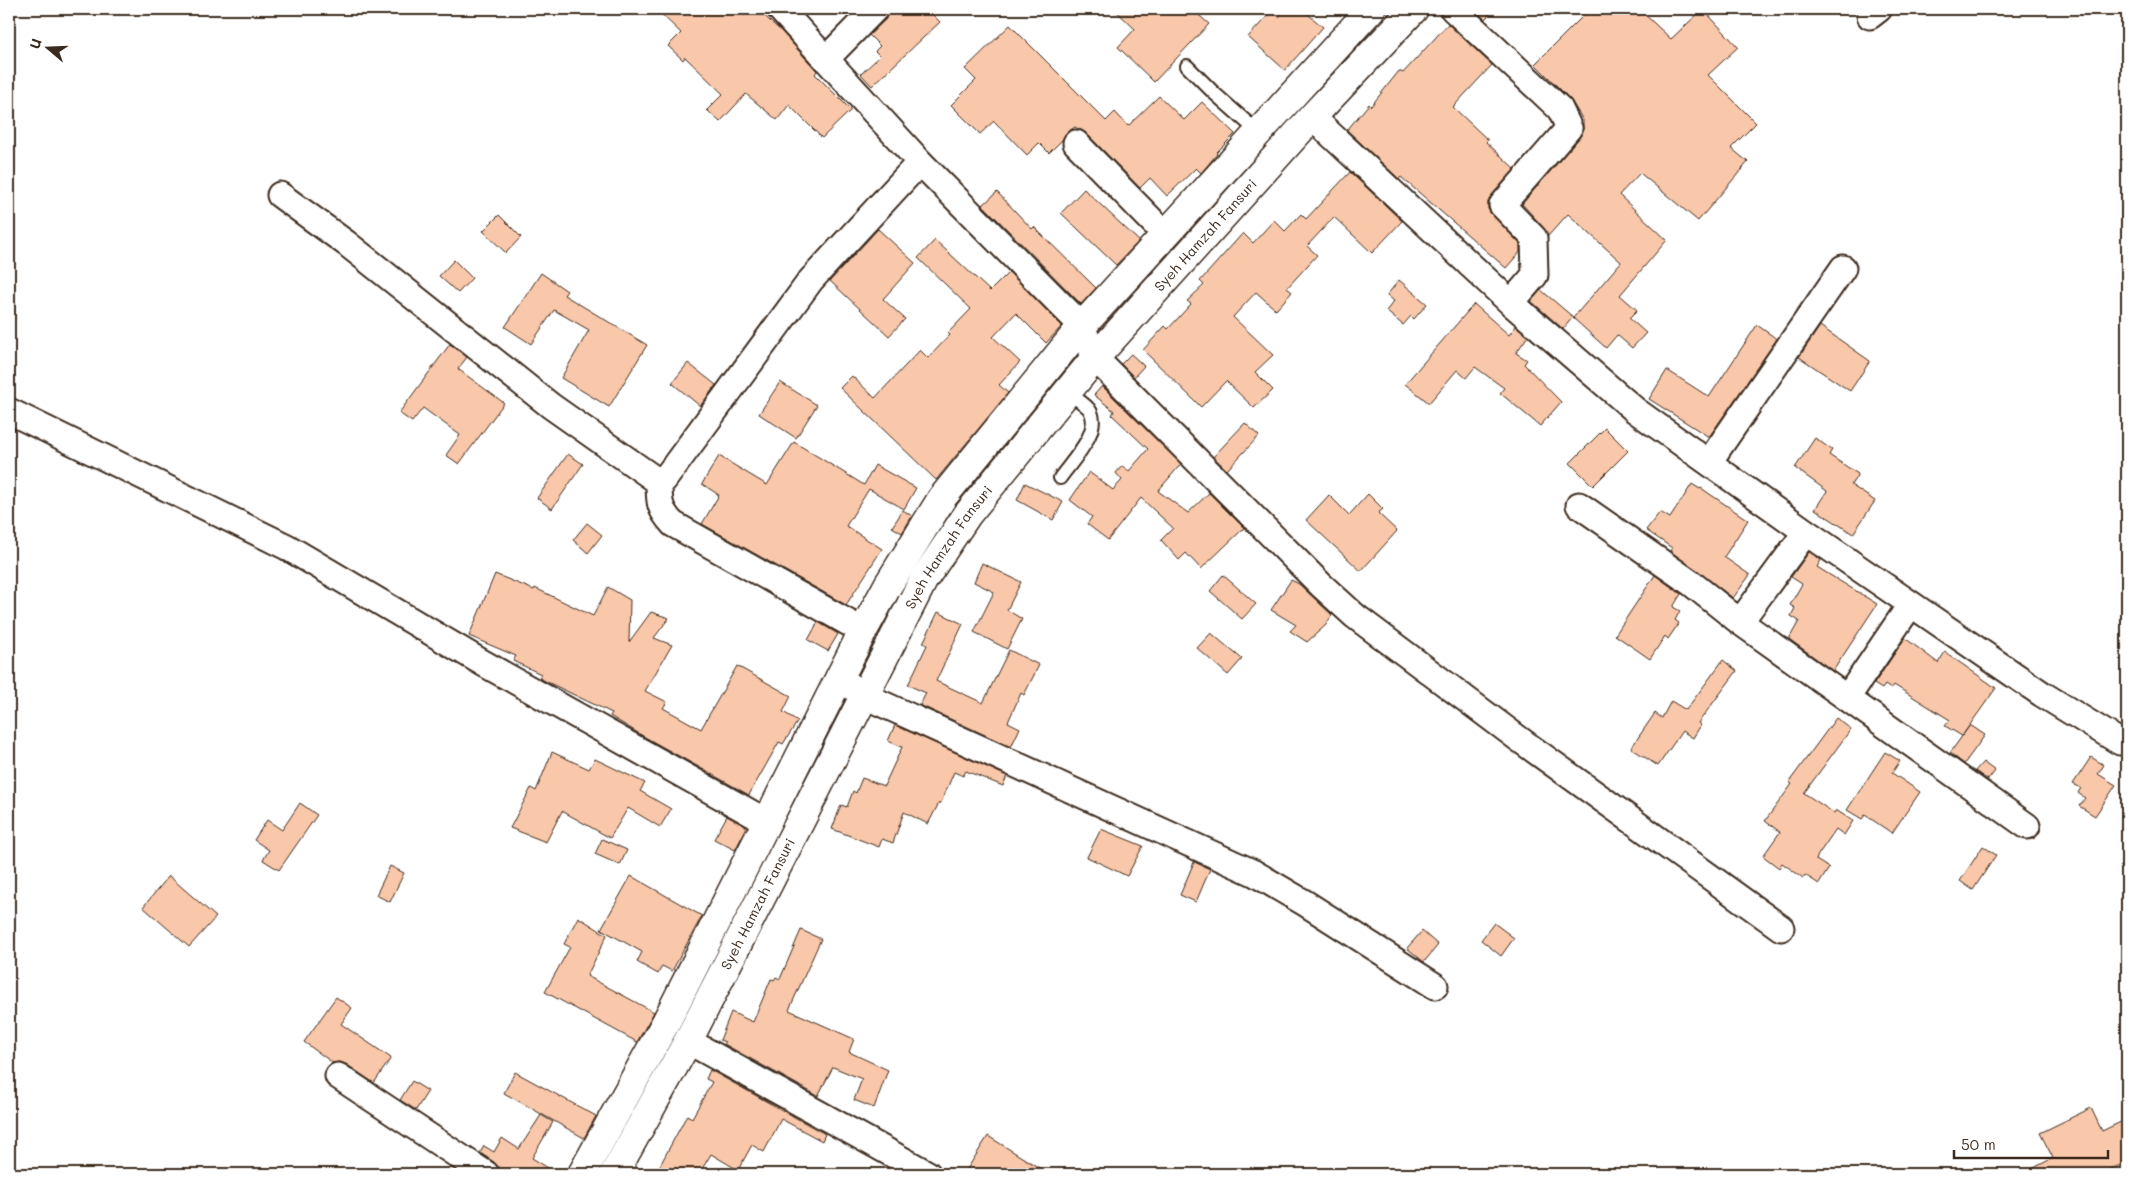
<svg xmlns="http://www.w3.org/2000/svg" width="2136" height="1183" font-family="Mali,sans-serif">
	<style>
		.building { fill: #f9c7aa; stroke: #3b2a1e }
		.lines { fill: none; stroke-linecap: round; stroke-linejoin: round }
		.lane-casing { stroke: #3b2a1e; stroke-width: 16 }
		.street-casing { stroke: #3b2a1e; stroke-width: 29 }
		.secondary-casing { stroke: #3b2a1e; stroke-width: 31 }
		.lane { stroke: #fff; stroke-width: 12 }
		.street { stroke: #fff; stroke-width: 25 }
		.secondary { stroke: #fff; stroke-width: 28 }
		.labels { text-anchor: middle; stroke-width: 5; stroke-linejoin: round; paint-order: stroke }
		.street-label { font-size: 14px; fill: #3b2a1e; stroke: #fff }
	</style>
	<rect width="100%" height="100%" fill="#fff"/>
	<filter id="ink" filterUnits="userSpaceOnUse"><feTurbulence type="fractalNoise" baseFrequency=".02" numOctaves="2"/><feDisplacementMap in="SourceGraphic" scale="10" xChannelSelector="R" yChannelSelector="G"/><feConvolveMatrix kernelMatrix="1 2 1 2 8 2 1 2 1" color-interpolation-filters="sRGB"/></filter>
	<g filter="url(#ink)">
		<path class="building" d="M 656,9 L 757,9 L 782,32 L 817,71 L 815,74 L 851,110 L 822,138 L 789,105 L 777,120 L 746,94 L 720,122 L 707,110 L 723,94 L 685,57 L 683,60 L 668,46 L 681,33 Z
			M 889,9 L 927,9 L 940,22 L 872,86 L 861,74 L 880,56 L 875,51 L 880,46 L 869,35 L 886,19 Z
			M 1114,9 L 1192,9 L 1209,24 L 1154,82 L 1118,47 L 1135,29 Z
			M 1286,9 L 1302,9 L 1323,27 L 1285,70 L 1248,37 L 1272,11 L 1279,17 Z
			M 1474,9 L 1495,9 L 1485,19 Z
			M 1590,9 L 1639,9 L 1671,39 L 1703,9 L 1738,47 L 1708,75 L 1756,123 L 1731,148 L 1748,162 L 1698,221 L 1640,173 L 1619,195 L 1667,240 L 1620,295 L 1637,310 L 1629,318 L 1646,333 L 1632,348 L 1617,335 L 1606,348 L 1573,318 L 1621,262 L 1568,214 L 1548,236 L 1544,228 L 1522,204 L 1580,137 L 1583,129 L 1583,120 L 1570,99 L 1535,64 Z
			M 1448,24 L 1492,65 L 1453,107 L 1488,140 L 1486,142 L 1515,169 L 1491,196 L 1488,202 L 1488,209 L 1492,215 L 1520,244 L 1520,252 L 1506,268 L 1401,177 L 1399,179 L 1347,130 L 1369,104 L 1371,106 L 1399,71 L 1403,73 Z
			M 1010,25 L 1106,121 L 1115,112 L 1128,126 L 1159,96 L 1184,120 L 1202,102 L 1235,134 L 1216,153 L 1217,154 L 1201,173 L 1196,168 L 1167,196 L 1150,178 L 1140,188 L 1086,133 L 1075,127 L 1066,133 L 1062,140 L 1049,153 L 1039,143 L 1027,155 L 994,121 L 980,134 L 951,105 L 976,80 L 965,69 Z
			M 1350,172 L 1402,221 L 1372,253 L 1334,217 L 1307,246 L 1317,255 L 1287,288 L 1292,292 L 1276,310 L 1256,292 L 1233,317 L 1273,355 L 1255,372 L 1273,390 L 1254,408 L 1226,381 L 1201,407 L 1143,350 L 1165,326 L 1168,329 L 1191,304 L 1187,301 L 1204,285 L 1200,281 L 1243,233 L 1253,243 L 1274,220 L 1285,231 L 1301,214 L 1306,219 Z
			M 1084,189 L 1139,241 L 1116,265 L 1061,213 Z
			M 997,192 L 1032,229 L 1034,227 L 1096,288 L 1081,304 L 983,205 Z
			M 499,215 L 521,237 L 506,253 L 483,231 Z
			M 878,229 L 915,263 L 883,299 L 905,319 L 889,336 L 830,281 Z
			M 935,240 L 990,291 L 1009,272 L 1062,326 L 1046,343 L 1016,313 L 993,337 L 1020,362 L 999,385 L 1008,393 L 936,480 L 840,388 L 852,376 L 875,398 L 920,350 L 928,358 L 950,335 L 948,333 L 971,309 L 918,258 Z
			M 454,260 L 472,278 L 458,293 L 439,276 Z
			M 541,273 L 567,291 L 564,295 L 647,345 L 609,407 L 561,378 L 589,330 L 554,310 L 531,344 L 505,327 Z
			M 1399,280 L 1427,304 L 1414,319 L 1411,316 L 1403,325 L 1386,311 L 1394,301 L 1387,295 Z
			M 1541,290 L 1573,317 L 1563,329 L 1531,301 Z
			M 1474,304 L 1509,335 L 1516,326 L 1528,336 L 1516,353 L 1527,360 L 1524,364 L 1561,402 L 1540,426 L 1500,393 L 1504,388 L 1475,367 L 1466,378 L 1457,370 L 1429,403 L 1405,384 Z
			M 1757,325 L 1777,339 L 1709,437 L 1649,399 L 1667,370 L 1709,397 Z
			M 1820,326 L 1870,361 L 1850,391 L 1799,357 Z
			M 450,344 L 467,357 L 458,369 L 504,403 L 459,464 L 446,455 L 460,435 L 423,408 L 412,422 L 399,413 Z
			M 1131,354 L 1144,366 L 1134,377 L 1121,364 Z
			M 688,363 L 716,385 L 700,406 L 672,383 Z
			M 780,382 L 817,405 L 796,438 L 759,414 Z
			M 1102,386 L 1181,464 L 1158,491 L 1188,513 L 1209,493 L 1244,528 L 1201,569 L 1186,553 L 1179,560 L 1161,540 L 1173,528 L 1141,498 L 1108,540 L 1087,524 L 1092,517 L 1070,500 L 1089,472 L 1113,490 L 1122,480 L 1116,473 L 1122,466 L 1129,471 L 1148,449 L 1112,415 L 1114,411 L 1094,395 Z
			M 1245,423 L 1259,436 L 1227,470 L 1213,457 Z
			M 1605,428 L 1628,451 L 1593,486 L 1570,463 Z
			M 1815,438 L 1832,450 L 1829,455 L 1858,474 L 1851,485 L 1875,501 L 1853,534 L 1815,509 L 1827,491 L 1795,468 Z
			M 794,442 L 864,485 L 875,465 L 916,488 L 904,509 L 869,489 L 846,526 L 882,549 L 846,605 L 702,524 L 719,495 L 702,484 L 719,456 L 767,485 Z
			M 568,454 L 583,464 L 552,509 L 537,498 Z
			M 1025,483 L 1063,502 L 1053,520 L 1017,500 Z
			M 1692,484 L 1700,489 L 1701,488 L 1748,520 L 1724,557 L 1750,575 L 1733,598 L 1670,551 L 1672,548 L 1646,530 L 1660,512 L 1670,518 Z
			M 1368,494 L 1383,509 L 1378,513 L 1397,531 L 1361,571 L 1306,520 L 1329,495 L 1349,515 Z
			M 903,510 L 912,516 L 902,533 L 892,527 Z
			M 587,523 L 602,535 L 588,553 L 573,540 Z
			M 1809,552 L 1821,560 L 1817,567 L 1877,604 L 1833,671 L 1789,639 L 1799,621 L 1791,616 L 1795,608 L 1790,605 L 1802,584 L 1791,577 Z
			M 982,563 L 1021,582 L 1007,610 L 1022,619 L 1007,649 L 974,632 L 994,592 L 974,582 Z
			M 495,574 L 534,590 L 535,588 L 593,616 L 608,587 L 630,600 L 629,642 L 651,612 L 669,618 L 654,638 L 672,645 L 645,691 L 667,702 L 663,708 L 701,729 L 737,666 L 791,696 L 783,712 L 798,721 L 783,744 L 779,742 L 749,795 L 643,736 L 610,716 L 612,713 L 539,678 L 541,674 L 513,661 L 516,656 L 469,636 Z
			M 1223,575 L 1256,604 L 1242,619 L 1210,591 Z
			M 1655,575 L 1681,594 L 1673,607 L 1680,611 L 1675,620 L 1679,623 L 1668,639 L 1665,636 L 1650,659 L 1615,635 Z
			M 1291,580 L 1299,584 L 1332,615 L 1326,625 L 1307,642 L 1290,631 L 1296,625 L 1271,610 Z
			M 938,612 L 963,624 L 936,681 L 983,703 L 1009,650 L 1039,665 L 1024,695 L 1021,693 L 1008,722 L 1020,728 L 1011,747 L 920,705 L 926,693 L 908,685 L 927,645 L 923,643 Z
			M 818,622 L 838,634 L 828,651 L 808,640 Z
			M 1211,633 L 1242,659 L 1228,675 L 1197,648 Z
			M 1905,638 L 1938,663 L 1945,652 L 1996,688 L 1962,736 L 1945,726 L 1950,720 L 1894,685 L 1891,689 L 1885,685 L 1882,689 L 1874,684 Z
			M 1723,660 L 1737,671 L 1698,723 L 1701,725 L 1693,738 L 1682,731 L 1658,766 L 1631,748 L 1655,713 L 1662,718 L 1671,701 L 1686,710 Z
			M 1836,718 L 1851,729 L 1804,793 L 1834,813 L 1836,810 L 1853,821 L 1844,835 L 1836,829 L 1818,855 L 1816,860 L 1829,868 L 1819,884 L 1805,875 L 1803,878 L 1782,863 L 1779,868 L 1763,856 L 1780,832 L 1765,821 L 1792,784 L 1789,782 Z
			M 895,725 L 1007,776 L 1003,786 L 966,771 L 963,776 L 954,772 L 941,803 L 939,803 L 928,824 L 904,812 L 893,843 L 882,839 L 879,847 L 832,829 L 841,805 L 847,807 L 853,791 L 856,793 L 862,778 L 884,786 L 902,747 L 888,741 Z
			M 1970,725 L 1985,735 L 1964,764 L 1950,753 Z
			M 552,752 L 589,769 L 595,759 L 645,783 L 640,791 L 671,809 L 660,827 L 628,808 L 610,838 L 562,811 L 546,842 L 510,828 L 531,788 L 536,791 Z
			M 1885,752 L 1900,761 L 1892,773 L 1920,792 L 1892,833 L 1865,815 L 1862,819 L 1847,810 Z
			M 2091,757 L 2104,765 L 2098,774 L 2116,785 L 2095,816 L 2079,806 L 2085,798 L 2078,793 L 2081,788 L 2073,784 Z
			M 1983,762 L 1995,771 L 1988,780 L 1975,771 Z
			M 300,803 L 317,815 L 279,870 L 263,860 L 269,850 L 254,840 L 267,820 L 282,830 Z
			M 727,816 L 747,827 L 735,850 L 714,839 Z
			M 1101,829 L 1143,846 L 1127,876 L 1087,857 Z
			M 602,839 L 627,850 L 620,865 L 595,854 Z
			M 1983,846 L 1996,855 L 1973,890 L 1960,881 Z
			M 1194,862 L 1210,869 L 1196,902 L 1180,895 Z
			M 390,866 L 404,873 L 390,902 L 376,895 Z
			M 169,876 L 216,917 L 189,947 L 143,907 Z
			M 631,876 L 702,916 L 672,971 L 662,966 L 658,974 L 637,962 L 642,952 L 601,929 Z
			M 578,917 L 607,935 L 587,976 L 654,1012 L 637,1042 L 545,992 L 570,947 L 564,944 Z
			M 1494,923 L 1514,938 L 1501,956 L 1481,940 Z
			M 801,930 L 821,939 L 789,1010 L 854,1039 L 849,1052 L 888,1070 L 874,1108 L 854,1100 L 862,1079 L 833,1067 L 818,1096 L 724,1044 L 725,1042 L 720,1040 L 731,1012 L 753,1022 L 771,979 L 774,980 L 776,977 L 780,979 Z
			M 1422,931 L 1438,945 L 1424,962 L 1407,948 Z
			M 336,997 L 352,1008 L 341,1024 L 391,1058 L 374,1083 L 346,1064 L 339,1062 L 333,1063 L 304,1042 Z
			M 710,1070 L 825,1134 L 822,1141 L 781,1119 L 764,1152 L 752,1145 L 738,1170 L 711,1154 L 699,1174 L 668,1174 L 658,1169 L 687,1115 L 692,1118 L 712,1082 L 706,1079 Z
			M 515,1072 L 596,1116 L 584,1138 L 504,1093 Z
			M 412,1081 L 428,1091 L 416,1110 L 400,1100 Z
			M 2091,1108 L 2102,1131 L 2127,1119 L 2127,1162 L 2100,1174 L 2022,1174 L 2053,1158 L 2040,1133 Z
			M 541,1115 L 553,1122 L 532,1158 L 558,1174 L 500,1174 L 499,1168 L 494,1162 L 480,1153 L 484,1146 L 494,1152 L 502,1138 L 519,1149 Z
			M 988,1136 L 1049,1174 L 964,1174 Z"/>
		<g class="lines">
			<g class="lane-casing">
				<path id="lane" d="M 1187,66 L 1214,93 L 1258,132
					M 1060,478 C 1071,462 1104,429 1089,409 C 1084,403 1074,397 1067,392"/>
			</g>
			<g class="street-casing">
				<path id="street" d="M 780,9 L 920,162 L 1082,326 L 1095,358 L 1321,585 L 1355,616 L 1519,739 L 1781,928
					M 1453,9 L 1560,109 L 1569,128 L 1502,205 L 1534,238 L 1535,275 L 1511,303 L 1635,410 L 1806,532 L 2042,694 L 2120,742
					M 1870,16 L 1879,9
					M 826,59 L 875,9
					M 1312,117 L 1511,303
					M 1076,143 L 1165,234
					M 280,195 L 346,243 L 551,406 L 659,482
					M 9,411 L 287,547 L 483,663 L 767,822
					M 1709,462 L 1843,268
					M 659,482 L 664,480 L 811,280 L 920,162
					M 659,482 C 659,502 659,509 673,524 L 863,631
					M 1579,505 L 1691,583 L 1740,622 L 2027,826
					M 1740,622 L 1806,532
					M 840,679 L 865,696 L 1254,873 L 1305,903 L 1435,986
					M 1847,698 L 1911,604
					M 688,1041 L 928,1174
					M 338,1076 L 486,1174"/>
			</g>
			<g class="secondary-casing">
				<g id="secondary">
					<path d="M 582,1174 L 666,1022 L 863,631 L 888,585 L 942,498 L 1082,326 L 1371,9"/>
					<path id="s1" d="M 614,1174 L 688,1041 L 924,579 L 967,515 L 1095,358 L 1312,117 L 1414,9"/>
				</g>
			</g>
			<use href="#lane" class="lane"/>
			<use href="#street" class="street"/>
			<use href="#secondary" class="secondary"/>
		</g>
	</g>
	<g class="labels">
		<g class="street-label">
			<text dy="5" stroke="none"><textPath href="#s1" startOffset="1116">Syeh Hamzah Fansuri</textPath></text>
			<text dy="5" stroke="none"><textPath href="#s1" startOffset="711">Syeh Hamzah Fansuri</textPath></text>
			<text dy="5" stroke="none"><textPath href="#s1" startOffset="306">Syeh Hamzah Fansuri</textPath></text>
		</g>
	</g>
	<rect width="2136" height="1183" fill="none" stroke="#fff" stroke-width="30"/>
	<rect x="15" y="15" width="2106" height="1153" fill="none" stroke="#3b2a1e" stroke-width="2" filter="url(#ink)"/>
	<g transform="translate(48 48) rotate(289)" stroke="#ffffff" stroke-width="4" paint-order="stroke">
	<path d="M0-4L9 19L0 12L-9 19Z" fill="#3b2a1e"/>
	<text y="-8" font-size="14" font-weight="bold" text-anchor="middle" fill="#3b2a1e">U</text>
	</g>
	<path d="M1954 1150v8h154v-8" fill="none" stroke="#3b2a1e" stroke-width="2.5"/>
	<text x="1961" y="1150" font-size="15" fill="#3b2a1e" stroke="#ffffff" stroke-width="4" paint-order="stroke">50 m</text>
</svg>
